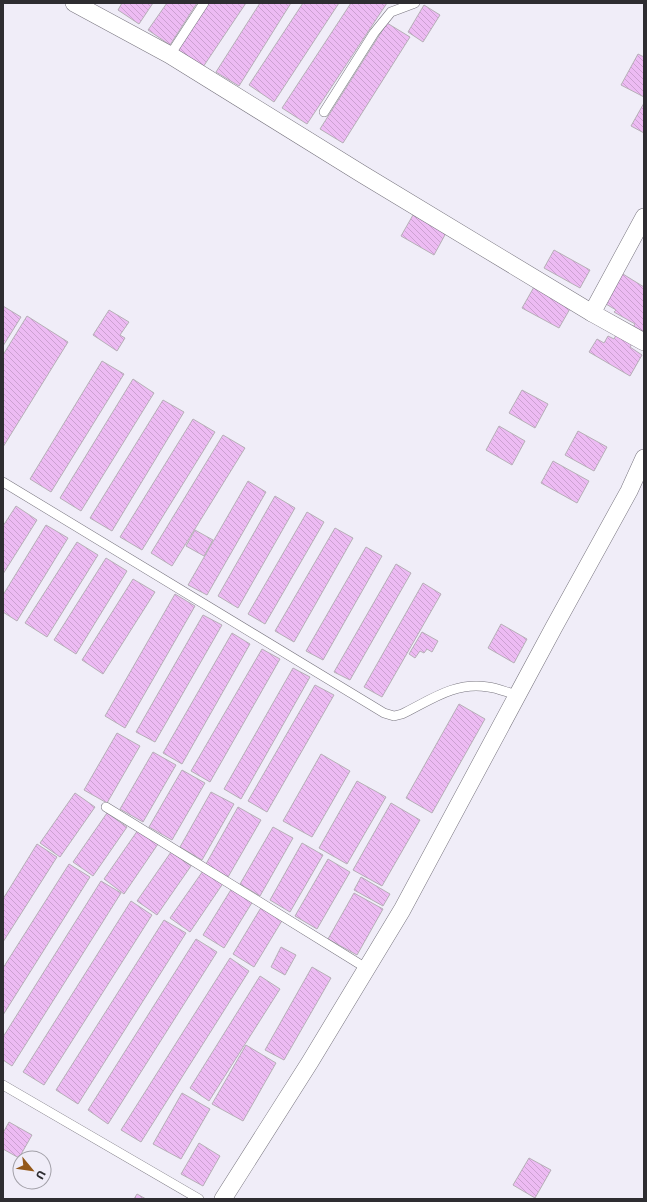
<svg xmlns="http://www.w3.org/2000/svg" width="647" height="1202" font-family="Commissioner,sans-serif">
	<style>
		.building { fill: url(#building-back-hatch); stroke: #b6afb7 }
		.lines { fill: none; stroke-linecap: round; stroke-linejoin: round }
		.service-casing { stroke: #78757f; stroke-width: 10 }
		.minor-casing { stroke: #78757f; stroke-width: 18 }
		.service { stroke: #fff; stroke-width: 9 }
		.minor { stroke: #fff; stroke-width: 17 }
	</style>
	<defs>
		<pattern id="building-back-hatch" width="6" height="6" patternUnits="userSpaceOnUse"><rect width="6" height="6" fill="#edbbf3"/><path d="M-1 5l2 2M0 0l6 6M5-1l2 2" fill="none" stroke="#cca1d1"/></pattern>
	</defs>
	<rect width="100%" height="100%" fill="#f0edf8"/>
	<!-- building -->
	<g class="building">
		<polygon points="122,3 153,3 139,24 118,10"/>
		<polygon points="167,3 197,3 170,45 148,30"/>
		<polygon points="208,3 246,3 203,67 177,50"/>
		<polygon points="260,3 291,3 239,86 216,72"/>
		<polygon points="303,3 339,3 274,102 249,85"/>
		<polygon points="351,3 387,3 307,124 282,108"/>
		<polygon points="424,5 440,15 423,42 408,32"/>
		<polygon points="387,23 410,37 343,143 320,129"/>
		<polygon points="638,54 644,57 644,97 621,85"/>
		<polygon points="644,103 644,133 631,126"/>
		<polygon points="413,215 446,233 434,255 401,236"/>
		<polygon points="554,250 590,270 580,288 544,268"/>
		<polygon points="618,271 644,287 644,334 633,327 635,324 614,312 616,310 601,301"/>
		<polygon points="534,287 571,307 559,328 522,308"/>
		<polygon points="3,306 21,317 3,346"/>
		<polygon points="109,310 129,322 120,335 125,338 117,351 93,335"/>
		<polygon points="27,316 68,342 3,447 3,355"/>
		<polygon points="616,335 632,344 630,347 642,355 630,376 589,352 597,339 604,343 608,336 614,339"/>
		<polygon points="102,361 124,374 51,492 30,479"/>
		<polygon points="133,379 154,393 81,511 60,498"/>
		<polygon points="522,390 548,404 535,428 509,413"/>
		<polygon points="163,400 184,412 112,531 90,518"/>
		<polygon points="193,419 215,432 142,550 120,537"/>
		<polygon points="499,426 525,441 512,465 486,450"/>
		<polygon points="578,431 607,447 594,471 565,455"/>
		<polygon points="223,435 245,448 172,566 151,553"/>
		<polygon points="553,461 589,481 577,503 541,483"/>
		<polygon points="248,481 266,492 207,595 188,585"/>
		<polygon points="275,496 295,508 238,608 218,596"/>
		<polygon points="16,506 37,520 3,574 3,526"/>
		<polygon points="307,512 324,522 265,624 248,614"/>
		<polygon points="46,525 68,538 17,621 3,612 3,595"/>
		<polygon points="335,528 353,538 294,642 275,631"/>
		<polygon points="195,530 213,540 204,556 186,546"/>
		<polygon points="77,542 98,555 47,637 25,623"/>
		<polygon points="366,547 382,556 323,660 306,651"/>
		<polygon points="106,558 127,571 76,654 54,640"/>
		<polygon points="396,564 411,573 350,680 334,672"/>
		<polygon points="133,579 155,592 103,674 82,660"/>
		<polygon points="423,583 441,594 382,697 364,687"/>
		<polygon points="175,594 195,606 125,728 105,716"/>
		<polygon points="203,615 222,625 155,742 136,732"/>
		<polygon points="501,624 527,639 514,663 488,648"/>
		<polygon points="422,632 438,641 432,652 427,649 424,653 420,651 415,658 409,654"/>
		<polygon points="232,633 250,644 182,764 163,753"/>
		<polygon points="262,649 280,659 210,782 191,771"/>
		<polygon points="293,668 310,677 241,799 224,789"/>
		<polygon points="315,685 334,695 267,812 248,801"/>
		<polygon points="459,704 485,719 432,813 406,798"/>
		<polygon points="117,733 140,746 107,803 84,790"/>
		<polygon points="153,752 176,765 143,822 120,809"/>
		<polygon points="321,754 350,771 312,837 283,821"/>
		<polygon points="182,770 205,783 172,840 149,827"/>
		<polygon points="357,781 386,797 347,864 319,848"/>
		<polygon points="211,792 234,804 202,860 180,847"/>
		<polygon points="75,793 95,807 60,857 40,843"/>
		<polygon points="391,803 420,820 382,886 353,870"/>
		<polygon points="238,807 261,820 228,877 206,864"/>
		<polygon points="107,813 127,827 93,876 73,862"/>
		<polygon points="273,827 293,838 260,896 240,884"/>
		<polygon points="138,830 158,844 124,894 104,879"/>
		<polygon points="302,843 323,855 290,912 270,900"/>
		<polygon points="37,844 57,857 3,942 3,899"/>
		<polygon points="171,852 191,866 157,915 137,901"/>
		<polygon points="328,859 350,872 317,929 295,916"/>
		<polygon points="69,864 90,877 3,1015 3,968"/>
		<polygon points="205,868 224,882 190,932 170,918"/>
		<polygon points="361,877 390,894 383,906 354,890"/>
		<polygon points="101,881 121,893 12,1066 3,1060 3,1037"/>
		<polygon points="232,888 253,901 224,948 203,935"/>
		<polygon points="354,893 383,909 357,955 328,939"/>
		<polygon points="131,901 152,915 44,1085 23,1072"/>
		<polygon points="262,906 283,919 254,967 233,954"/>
		<polygon points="164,920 186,933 78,1104 56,1090"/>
		<polygon points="196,939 217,952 108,1124 88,1110"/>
		<polygon points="281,947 296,955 285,975 271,967"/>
		<polygon points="230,958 249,971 141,1142 121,1130"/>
		<polygon points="312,967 331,978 284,1060 265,1050"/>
		<polygon points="260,976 280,989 209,1101 190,1088"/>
		<polygon points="246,1045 276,1063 243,1121 212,1104"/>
		<polygon points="182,1093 210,1109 181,1159 153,1144"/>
		<polygon points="9,1122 32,1135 19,1158 3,1149 3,1133"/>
		<polygon points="199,1143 220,1156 203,1186 181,1174"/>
		<polygon points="529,1158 551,1170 535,1198 513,1185"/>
		<polygon points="137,1194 146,1199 134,1199"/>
	</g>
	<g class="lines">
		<!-- service casing -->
		<g class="service-casing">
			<g id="service">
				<polyline points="170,55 204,3"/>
				<polyline points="324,112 374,33 391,12 415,3"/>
				<path d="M3 482 384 713 394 716 402 714C429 701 455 681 488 687 498 688 508 693 517 695"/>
				<polyline points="106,807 366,968"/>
				<polyline points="3,1085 199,1199"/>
			</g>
		</g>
		<!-- minor casing -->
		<g class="minor-casing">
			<g id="minor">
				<polyline points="74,3 170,55 362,174 592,313"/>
				<polyline points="644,217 592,313 644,342"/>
				<polyline points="223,1199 310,1062 402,910 554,627 629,491 644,458"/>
			</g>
		</g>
		<!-- service -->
		<use href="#service" class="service"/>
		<!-- minor -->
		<use href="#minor" class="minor"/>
	</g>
	<!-- border -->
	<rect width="647" height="1202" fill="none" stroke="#2e2d31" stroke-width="8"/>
	<!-- north arrow -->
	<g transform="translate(32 1170) rotate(119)"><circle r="19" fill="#f0edf8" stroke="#a2a0a8"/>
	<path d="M0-3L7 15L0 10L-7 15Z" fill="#945819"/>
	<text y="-6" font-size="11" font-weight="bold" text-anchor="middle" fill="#2e2d31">U</text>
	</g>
</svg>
